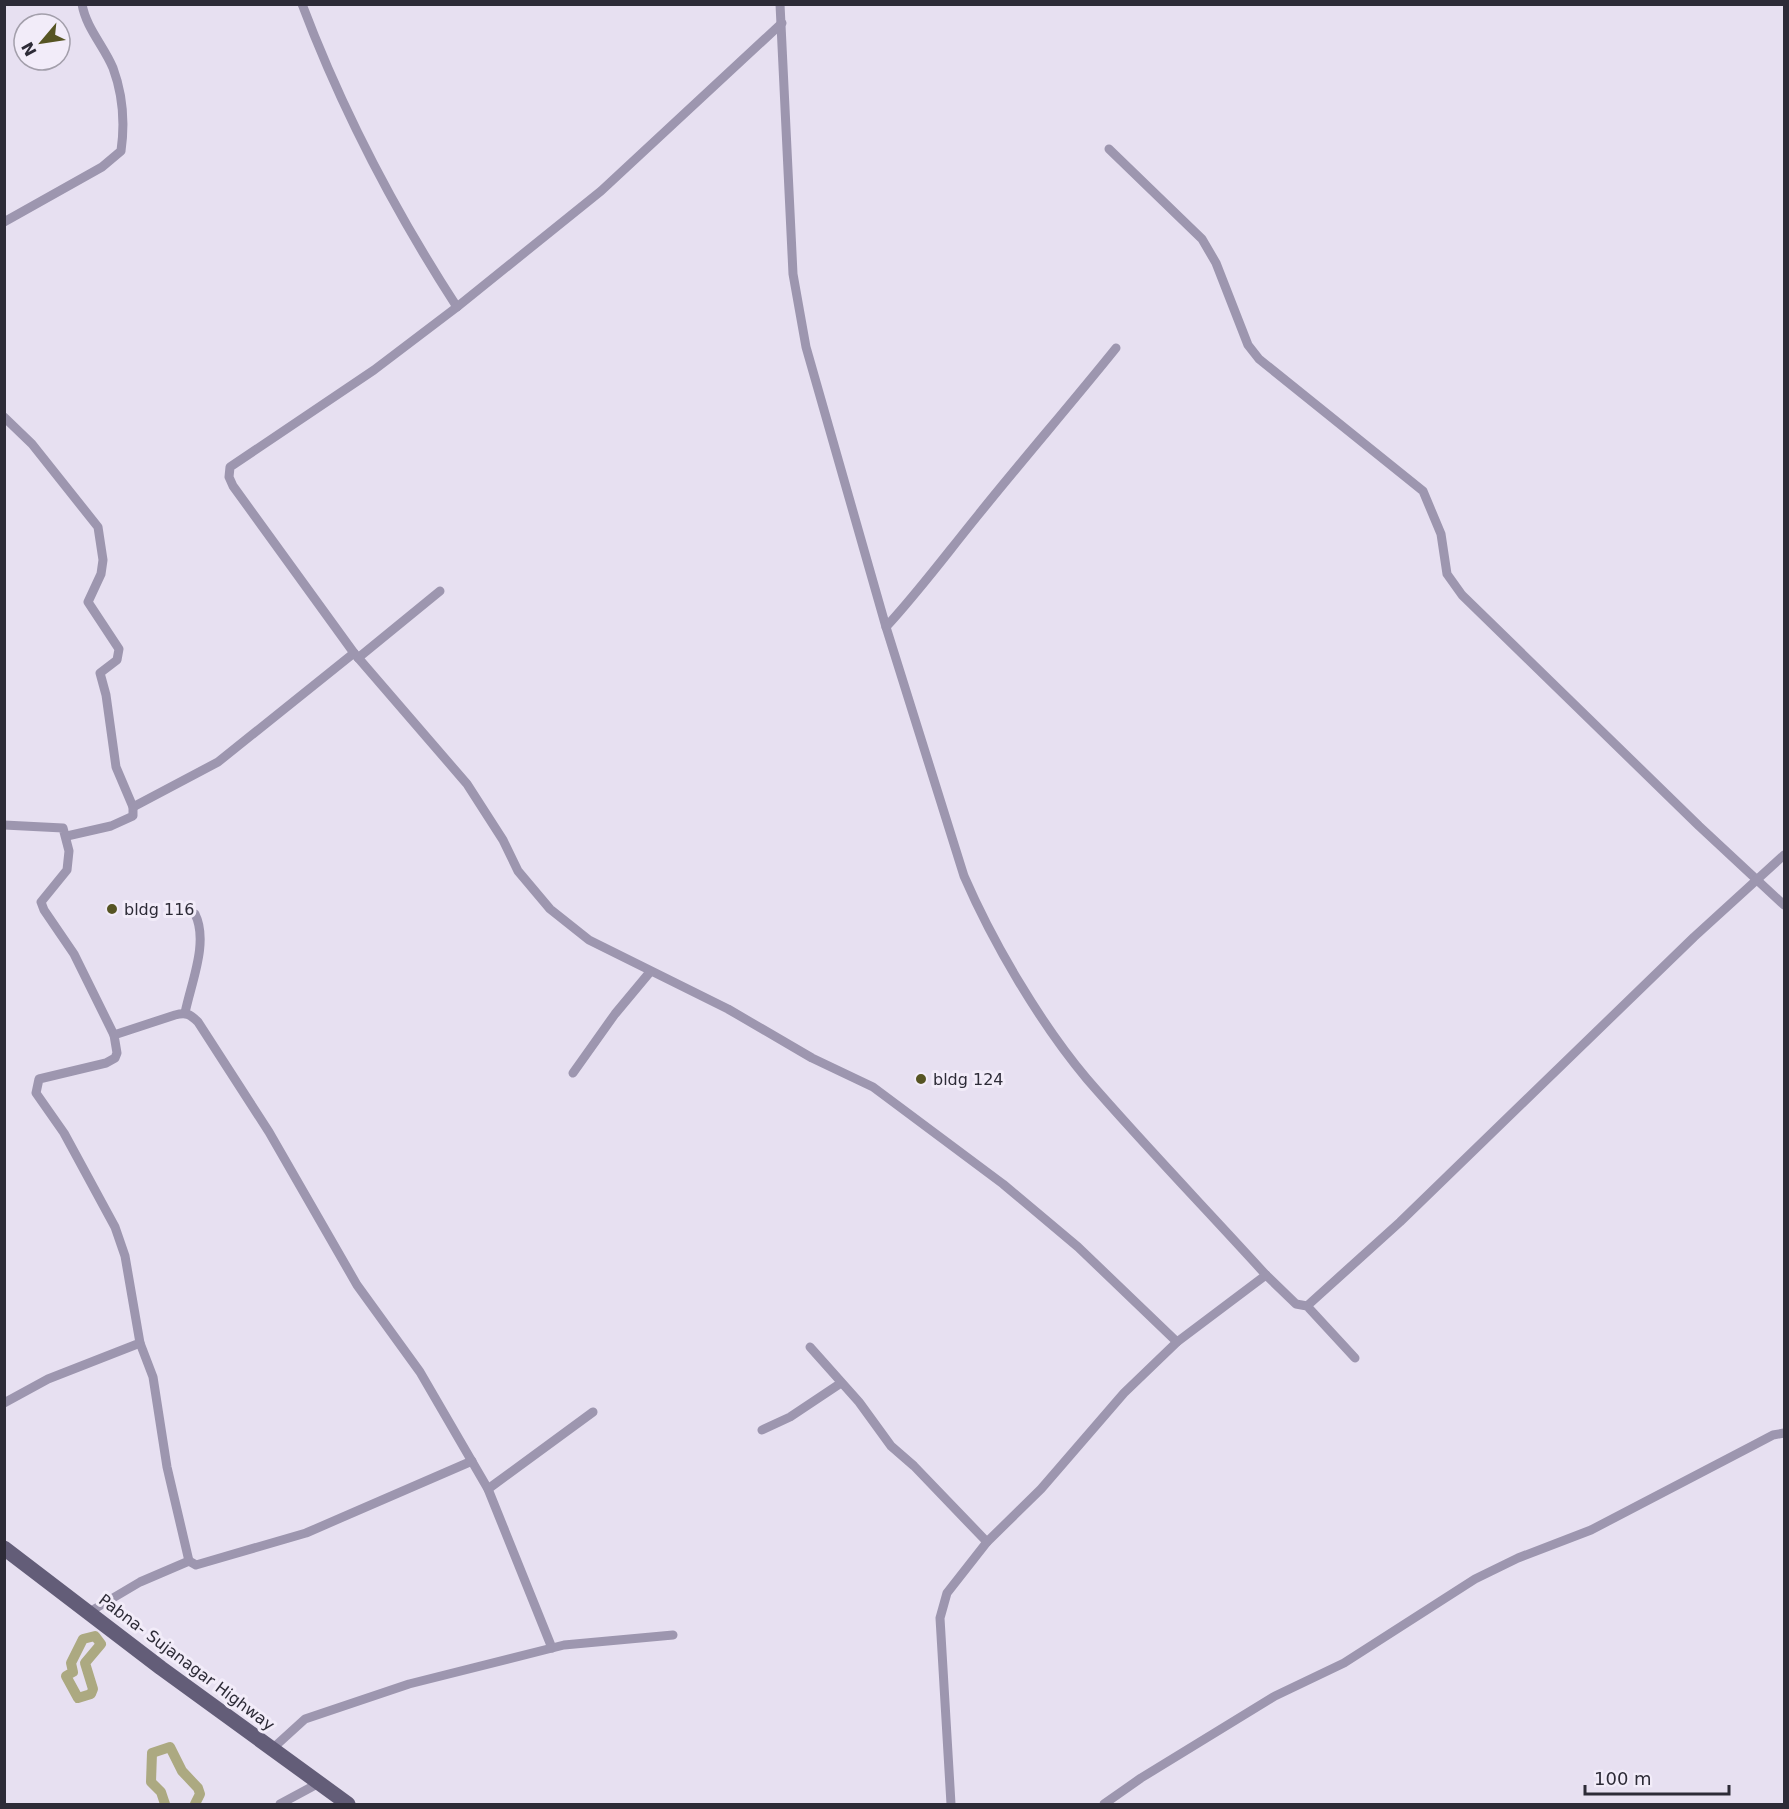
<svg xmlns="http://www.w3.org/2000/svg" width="1789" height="1809" font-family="'DejaVu Sans',sans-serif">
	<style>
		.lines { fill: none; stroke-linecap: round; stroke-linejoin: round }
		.canal { stroke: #aca981; stroke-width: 10 }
		.minor { stroke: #9d96af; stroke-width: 9 }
		.primary { stroke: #635d78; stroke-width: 15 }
		.poi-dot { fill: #565423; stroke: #f2ecf9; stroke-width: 2 }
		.labels { text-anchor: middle; stroke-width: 6; stroke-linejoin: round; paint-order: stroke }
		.poi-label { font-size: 16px; fill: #2d2b37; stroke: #f2ecf9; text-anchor: start }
		.street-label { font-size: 16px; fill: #2d2b37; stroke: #f2ecf9 }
	</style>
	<rect width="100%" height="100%" fill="#e7e0f1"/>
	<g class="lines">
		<!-- canal -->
		<g class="canal">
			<polygon points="95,1636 101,1644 85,1663 93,1689 91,1694 78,1698 66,1676 73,1672 71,1663 83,1639"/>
			<polyline points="165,1804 161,1792 151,1782 152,1753 170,1747 182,1771 198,1788 200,1794 195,1804"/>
		</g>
		<!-- minor -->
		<g class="minor">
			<path d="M302 4C342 110 396 213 457 307"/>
			<path d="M780 4 793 274 806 347 886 627 964 876C993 943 1040 1023 1087 1079 1145 1146 1207 1210 1266 1275L1296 1304 1307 1306 1355 1358"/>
			<polyline points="1109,149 1202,239 1216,263 1248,345 1259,359 1423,491 1441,534 1447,574 1462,595 1699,826 1784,905"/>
			<path d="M4 222 102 167 121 151C125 123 123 95 113 68 104 46 86 28 82 4"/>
			<polyline points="4,417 32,444 98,527 103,560 101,574 88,602 119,649 117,660 100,673 106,695 116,767 133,807 133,816 111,826 67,836"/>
			<path d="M886 627C920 590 948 552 979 514 1024 458 1071 404 1116 348"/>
			<polyline points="354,653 467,784 503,840 518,871 550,909 589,940 728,1009 812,1058 873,1087 1003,1184 1078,1247 1177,1342"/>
			<polyline points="358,658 440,591"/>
			<polyline points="133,807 218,762 354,653 233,486 229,477 230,467 374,370 457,307 601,191 782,23"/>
			<polyline points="4,825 63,828 69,851 67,870 41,902 44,910 74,954 114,1035"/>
			<path d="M185 1013C191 983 209 942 195 914"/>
			<polyline points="573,1073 615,1014 650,972"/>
			<polyline points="1307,1306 1400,1222 1694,937 1784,855"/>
			<polyline points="140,1343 153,1377 167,1467 189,1561"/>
			<polyline points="810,1347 859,1402 891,1446 914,1466 987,1542"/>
			<path d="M4 1403 48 1379 140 1343 125 1256 115 1227 64 1133 36 1093 39 1079 106 1063 115 1058 117 1053 114 1035 175 1015C186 1012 190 1014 198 1022L269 1132 357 1285 420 1372 488 1489 552 1648"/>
			<polyline points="762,1430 790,1417 841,1383"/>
			<polyline points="488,1489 593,1412"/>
			<polyline points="91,1611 140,1582 189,1561 196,1565 306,1533 472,1461"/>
			<polyline points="272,1749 305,1719 409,1684 564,1645 673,1635"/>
			<polyline points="280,1804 319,1783"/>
			<polyline points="951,1804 940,1618 947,1593 987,1542 1041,1489 1124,1393 1177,1342 1266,1275"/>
			<polyline points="1104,1804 1141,1778 1275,1696 1344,1663 1475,1579 1518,1558 1591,1530 1754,1445 1773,1435 1784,1433"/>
		</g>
		<!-- primary -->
		<polyline class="primary" points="4,1548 161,1668 348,1804"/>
	</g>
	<!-- markers -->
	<g class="poi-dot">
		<circle cx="112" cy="909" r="6"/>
		<circle cx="921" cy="1079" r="6"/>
	</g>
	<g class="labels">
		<!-- poi labels -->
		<g class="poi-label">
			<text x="124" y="915">bldg 116</text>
			<text x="933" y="1085">bldg 124</text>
		</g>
		<!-- street labels -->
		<g class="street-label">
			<text transform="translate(187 1662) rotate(37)" y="6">Pabna- Sujanagar Highway</text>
		</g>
	</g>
	<!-- border -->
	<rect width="1789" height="1809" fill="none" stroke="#2d2b37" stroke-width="12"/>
	<!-- north arrow -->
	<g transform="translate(42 42) rotate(241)"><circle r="28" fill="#f2ecf9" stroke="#a39fab" stroke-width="1.5"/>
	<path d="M0-4.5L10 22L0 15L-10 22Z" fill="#565423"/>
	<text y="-9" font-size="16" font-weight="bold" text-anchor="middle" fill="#2d2b37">N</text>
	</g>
	<!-- scale -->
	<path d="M1585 1785v9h144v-9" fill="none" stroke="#2d2b37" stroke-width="3"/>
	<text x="1594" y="1785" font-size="18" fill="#2d2b37" stroke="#f2ecf9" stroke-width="4.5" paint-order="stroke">100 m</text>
</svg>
